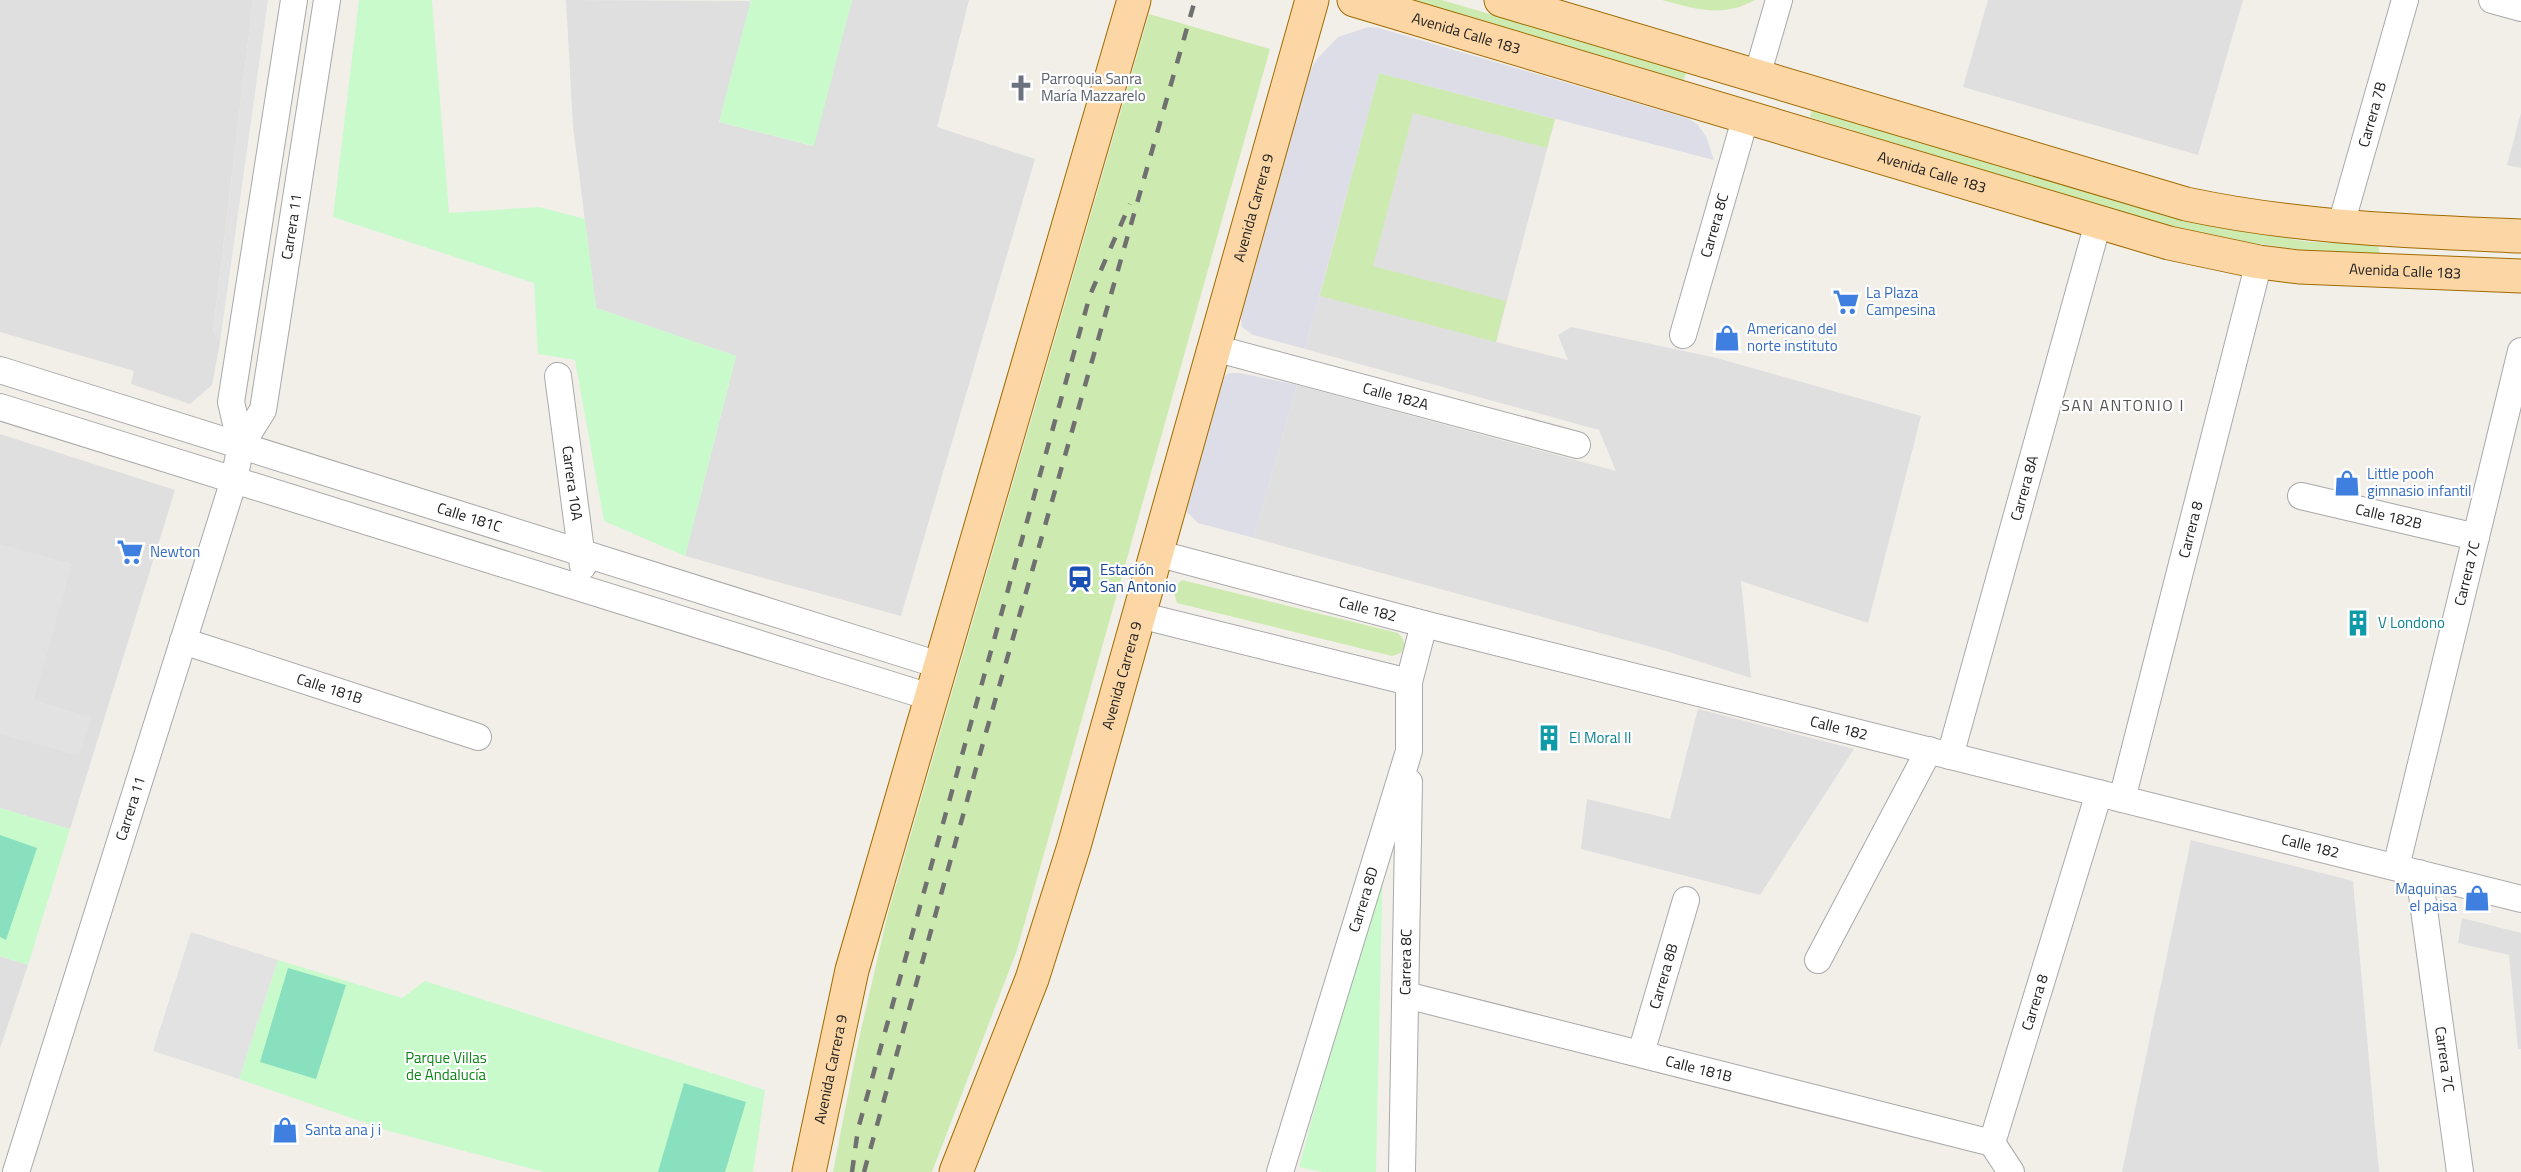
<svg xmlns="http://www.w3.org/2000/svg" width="2521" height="1172" font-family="'Titillium Web',sans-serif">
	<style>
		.residential { fill: #e0dfdf }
		.grass { fill: #cdebb0 }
		.park { fill: #c8facc }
		.pitch { fill: #88e0be }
		.parking { fill: #e2e2e2 }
		.plaza { fill: #dddde8 }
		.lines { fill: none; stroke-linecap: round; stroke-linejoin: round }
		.street-casing { stroke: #a9a9a9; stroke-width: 28 }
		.primary-casing { stroke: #a06b00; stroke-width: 35 }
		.street { stroke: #fff; stroke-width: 26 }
		.primary { stroke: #fcd6a4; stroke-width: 33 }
		.rail { stroke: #707070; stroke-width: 4.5; stroke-dasharray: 12 12; stroke-linecap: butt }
		.labels { text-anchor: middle; stroke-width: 4.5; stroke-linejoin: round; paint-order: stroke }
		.street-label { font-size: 15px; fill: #222; stroke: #fff }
		.worship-label { font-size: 15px; fill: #5b616d; stroke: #fff; text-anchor: start }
		.shop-label { font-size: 15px; fill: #366cbe; stroke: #fff; text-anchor: start }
		.transit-label { font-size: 15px; fill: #164399; stroke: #fff; text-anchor: start }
		.culture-label { font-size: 15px; fill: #0d838f; stroke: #fff; text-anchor: start }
		.park-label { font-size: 15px; fill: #0c8416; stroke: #fff }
		.neighbourhood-label { font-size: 16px; letter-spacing: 1.5px; fill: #555; stroke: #fff }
	</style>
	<rect width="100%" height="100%" fill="#f2efe9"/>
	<!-- residential -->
	<g class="residential">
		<polygon points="0,0 253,0 213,332 220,342 212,385 190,404 131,384 134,371 0,332"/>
		<polygon points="566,0 751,1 719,122 813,146 852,0 969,0 937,127 1035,159 901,616 685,556 736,356 596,308 573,126"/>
		<polygon points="1988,0 2243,0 2198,155 1963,87"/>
		<polygon points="1379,73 1555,119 1496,342 1568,360 1558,335 1571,327 1717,358 1921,416 1868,623 1741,581 1751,678 1666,651 1254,538 1297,385 1616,471 1599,430 1305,349"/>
		<polygon points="2521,113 2521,168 2507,165"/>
		<polygon points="0,434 175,490 70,829 0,808"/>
		<polygon points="1698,709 1854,749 1760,895 1581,849 1587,799 1670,819"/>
		<polygon points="2191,840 2353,881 2379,1172 2122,1172"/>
		<polygon points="2462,918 2521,933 2521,1049 2518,1049 2509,955 2458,943"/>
		<polygon points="0,956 28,965 0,1048"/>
	</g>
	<!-- grass -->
	<g class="grass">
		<polygon points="1413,0 1442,0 1686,72 1684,80"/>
		<path d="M1662 0H1755C1723 18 1695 9 1662 0Z"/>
		<polygon points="1149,14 1270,49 1017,950 932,1172 833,1172 858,1043 888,913"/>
		<polygon points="1379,73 1555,119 1547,148 1413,113 1373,266 1506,301 1496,342 1320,296"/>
		<polygon points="1812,108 2122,203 2209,226 2310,242 2378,244 2380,255 2311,251 2208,237 2121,213 1810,117"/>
		<path d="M1182 580 1398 633C1405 640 1406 644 1401 653L1392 656 1177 603 1173 589Z"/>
	</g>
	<!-- park -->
	<g class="park">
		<polygon points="359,0 432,0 449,213 539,207 585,219 596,308 736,356 685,556 604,521 575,360 538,354 534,283 333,217"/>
		<polygon points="751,0 852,0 814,146 719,122"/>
		<polygon points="0,808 70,829 28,965 0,956"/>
		<polygon points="1383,857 1376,1172 1323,1172 1299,1167"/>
		<polygon points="278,960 402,998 425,981 765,1090 753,1172 544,1172 389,1131 239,1079"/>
	</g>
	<!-- pitch -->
	<g class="pitch">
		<polygon points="0,835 37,848 6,940 0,937"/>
		<polygon points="288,968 346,985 316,1079 260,1062"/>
		<polygon points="684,1083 746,1102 725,1172 658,1172"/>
	</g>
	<!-- parking -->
	<g class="parking">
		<polygon points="253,0 268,0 220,342 213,333"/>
		<polygon points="0,544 72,564 34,700 91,717 79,756 0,734"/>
		<polygon points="191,932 278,960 239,1079 153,1051"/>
	</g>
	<!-- plaza -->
	<g class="plaza">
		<polygon points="1368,27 1379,28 1687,118 1697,124 1706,136 1714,160 1379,73 1305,349 1253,335 1242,327 1240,310 1306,78 1317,59 1338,37"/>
		<polygon points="1228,373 1240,373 1297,385 1254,538 1198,523 1186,511 1220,382"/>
	</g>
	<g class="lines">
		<!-- street casing -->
		<g class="street-casing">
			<g id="street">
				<polyline points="2492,0 2521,8"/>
				<polyline points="1757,76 1779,0"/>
				<path id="s1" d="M2340 228 2405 0"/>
				<path id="s2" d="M1683 335 1746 116"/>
				<path id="s3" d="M1214 348 1577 445"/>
				<path id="s4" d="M0 370 939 665"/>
				<path id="s5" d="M558 376 583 566"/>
				<polyline points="0,407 930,697"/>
				<polyline points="241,445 231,402 294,0"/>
				<path id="s6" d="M2301 496 2476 537"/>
				<path id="s7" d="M1156 553 1424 624 2521 899"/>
				<polyline points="1139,615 1409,682"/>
				<path id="s8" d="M183 641 478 737"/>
				<path id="s9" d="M1950 756 2098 223"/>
				<path id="s10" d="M2122 799 2259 262"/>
				<path id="s11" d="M2396 867 2521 351"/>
				<path id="s12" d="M2419 873 2460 1172"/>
				<polyline points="1818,960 1929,750"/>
				<path id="s13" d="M1406 995 1992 1143"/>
				<path id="s14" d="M1641 1053 1686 900"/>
				<path id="s15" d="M1992 1143 2099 793"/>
				<polyline points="1992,1143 2011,1172"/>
				<path id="s16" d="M16 1172 234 480 241 445 263 410 327 0"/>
				<path id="s17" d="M1280 1172 1409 751V682L1424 624"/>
				<path id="s18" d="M1402 1172 1409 782"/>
			</g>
		</g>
		<!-- primary casing -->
		<g class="primary-casing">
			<g id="primary">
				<path id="s19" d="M1354 0 2169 243 2259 262 2299 267 2521 276"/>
				<path d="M1501 0 2186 204C2299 228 2406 231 2521 236"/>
				<path id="s20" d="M809 1172 852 970 1134 0"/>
				<path id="s21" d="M956 1172 1032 979 1074 846 1312 0"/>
			</g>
		</g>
		<!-- street -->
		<use href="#street" class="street"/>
		<!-- primary -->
		<use href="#primary" class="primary"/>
		<!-- rail -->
		<g class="rail">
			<polyline points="852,1172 858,1129 1090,295 1130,204"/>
			<polyline points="864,1172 985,736 1195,0"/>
		</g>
	</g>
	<!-- icons -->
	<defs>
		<g id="church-bare" transform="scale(2.07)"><path d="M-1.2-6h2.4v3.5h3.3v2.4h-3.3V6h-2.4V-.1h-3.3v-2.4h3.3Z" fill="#6b7280" stroke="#fff" stroke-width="2.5" paint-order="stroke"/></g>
		<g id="supermarket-bare" transform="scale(2.07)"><path d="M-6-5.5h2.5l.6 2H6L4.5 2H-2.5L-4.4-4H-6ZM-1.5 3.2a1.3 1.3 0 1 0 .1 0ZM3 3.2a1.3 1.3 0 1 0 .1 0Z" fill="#3f7fe0" stroke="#fff" stroke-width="2.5" paint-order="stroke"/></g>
		<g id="shop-bare" transform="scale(2.07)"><path d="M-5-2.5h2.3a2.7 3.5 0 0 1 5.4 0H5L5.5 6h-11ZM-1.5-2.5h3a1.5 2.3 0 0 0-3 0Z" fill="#3f7fe0" stroke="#fff" stroke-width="2.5" paint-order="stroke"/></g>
		<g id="station-bare" transform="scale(2.07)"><path d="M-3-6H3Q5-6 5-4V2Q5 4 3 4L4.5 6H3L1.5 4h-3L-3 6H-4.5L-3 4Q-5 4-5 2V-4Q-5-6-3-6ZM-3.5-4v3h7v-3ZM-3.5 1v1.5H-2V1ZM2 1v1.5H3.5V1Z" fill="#1a4fb4" stroke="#fff" stroke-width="2.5" paint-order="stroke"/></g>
		<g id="building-bare" transform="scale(2.07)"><path d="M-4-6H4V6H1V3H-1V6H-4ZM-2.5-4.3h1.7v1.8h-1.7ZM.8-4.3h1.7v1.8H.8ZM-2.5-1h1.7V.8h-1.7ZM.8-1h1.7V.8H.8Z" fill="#0f9aa8" stroke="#fff" stroke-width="2.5" paint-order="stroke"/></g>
	</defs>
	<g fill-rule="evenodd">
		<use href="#church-bare" x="1021" y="88"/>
		<use href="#supermarket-bare" x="1846" y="302"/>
		<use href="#shop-bare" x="1727" y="338"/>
		<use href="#shop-bare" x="2347" y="483"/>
		<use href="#supermarket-bare" x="130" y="552"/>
		<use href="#station-bare" x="1080" y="579"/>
		<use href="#building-bare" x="2358" y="623"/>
		<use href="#building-bare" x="1549" y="738"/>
		<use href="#shop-bare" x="2477" y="898"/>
		<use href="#shop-bare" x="285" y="1130"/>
	</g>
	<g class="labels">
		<!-- street labels -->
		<g class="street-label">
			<text dy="5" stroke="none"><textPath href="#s19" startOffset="117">Avenida Calle 183</textPath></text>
			<text dy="5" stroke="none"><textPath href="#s1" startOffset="118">Carrera 7B</textPath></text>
			<text dy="5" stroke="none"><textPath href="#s19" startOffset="603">Avenida Calle 183</textPath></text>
			<text dy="5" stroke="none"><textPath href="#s21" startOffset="1010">Avenida Carrera 9</textPath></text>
			<text dy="5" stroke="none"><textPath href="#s2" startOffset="114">Carrera 8C</textPath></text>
			<text dy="5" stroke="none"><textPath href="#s16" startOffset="988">Carrera 11</textPath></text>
			<text dy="5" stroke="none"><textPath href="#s19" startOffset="1089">Avenida Calle 183</textPath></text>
			<text dy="5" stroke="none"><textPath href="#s3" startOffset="188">Calle 182A</textPath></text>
			<text dy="5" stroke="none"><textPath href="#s5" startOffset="108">Carrera 10A</textPath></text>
			<text dy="5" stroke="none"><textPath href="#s9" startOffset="278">Carrera 8A</textPath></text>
			<text dy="5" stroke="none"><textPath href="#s6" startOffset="90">Calle 182B</textPath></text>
			<text dy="5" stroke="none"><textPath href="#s4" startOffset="492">Calle 181C</textPath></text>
			<text dy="5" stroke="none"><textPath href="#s10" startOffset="278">Carrera 8</textPath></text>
			<text dy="5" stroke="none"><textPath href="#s11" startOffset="302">Carrera 7C</textPath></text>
			<text dy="5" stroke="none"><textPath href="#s7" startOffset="219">Calle 182</textPath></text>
			<text dy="5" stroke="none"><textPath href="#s21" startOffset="524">Avenida Carrera 9</textPath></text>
			<text dy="5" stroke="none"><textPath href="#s8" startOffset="154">Calle 181B</textPath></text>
			<text dy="5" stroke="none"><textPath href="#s7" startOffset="705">Calle 182</textPath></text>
			<text dy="5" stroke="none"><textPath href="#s16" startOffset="381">Carrera 11</textPath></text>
			<text dy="5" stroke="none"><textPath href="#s7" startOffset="1191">Calle 182</textPath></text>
			<text dy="5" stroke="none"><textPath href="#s17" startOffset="285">Carrera 8D</textPath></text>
			<text dy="5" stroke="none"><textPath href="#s18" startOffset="210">Carrera 8C</textPath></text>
			<text dy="5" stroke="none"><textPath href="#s14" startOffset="80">Carrera 8B</textPath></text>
			<text dy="5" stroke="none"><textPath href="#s15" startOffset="147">Carrera 8</textPath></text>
			<text dy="5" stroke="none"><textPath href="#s12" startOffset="188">Carrera 7C</textPath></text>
			<text dy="5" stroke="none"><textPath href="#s13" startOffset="302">Calle 181B</textPath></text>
			<text dy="5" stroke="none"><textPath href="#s20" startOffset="105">Avenida Carrera 9</textPath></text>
		</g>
		<!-- worship labels -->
		<g class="worship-label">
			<text x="1041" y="84">Parroquia Sanra<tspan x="1041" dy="17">María Mazzarelo</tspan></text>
		</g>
		<!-- shop labels -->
		<g class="shop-label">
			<text x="1866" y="298">La Plaza<tspan x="1866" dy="17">Campesina</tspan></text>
			<text x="1747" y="334">Americano del<tspan x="1747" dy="17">norte instituto</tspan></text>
			<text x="2367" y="479">Little pooh<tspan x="2367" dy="17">gimnasio infantil</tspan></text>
			<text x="150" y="557">Newton</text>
			<text x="2457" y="894" text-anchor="end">Maquinas<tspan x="2457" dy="17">el paisa</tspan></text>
			<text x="305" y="1135">Santa ana j i</text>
		</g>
		<!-- transit labels -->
		<g class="transit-label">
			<text x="1100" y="575">Estación<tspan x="1100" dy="17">San Antonio</tspan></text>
		</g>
		<!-- culture labels -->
		<g class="culture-label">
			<text x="2378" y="628">V Londono</text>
			<text x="1569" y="743">El Moral II</text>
		</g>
		<!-- park labels -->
		<g class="park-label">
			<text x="446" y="1063">Parque Villas<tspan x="446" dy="17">de Andalucía</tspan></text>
		</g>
		<!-- neighbourhood labels -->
		<g class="neighbourhood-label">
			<text x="2123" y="411">SAN ANTONIO I</text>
		</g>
	</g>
</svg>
